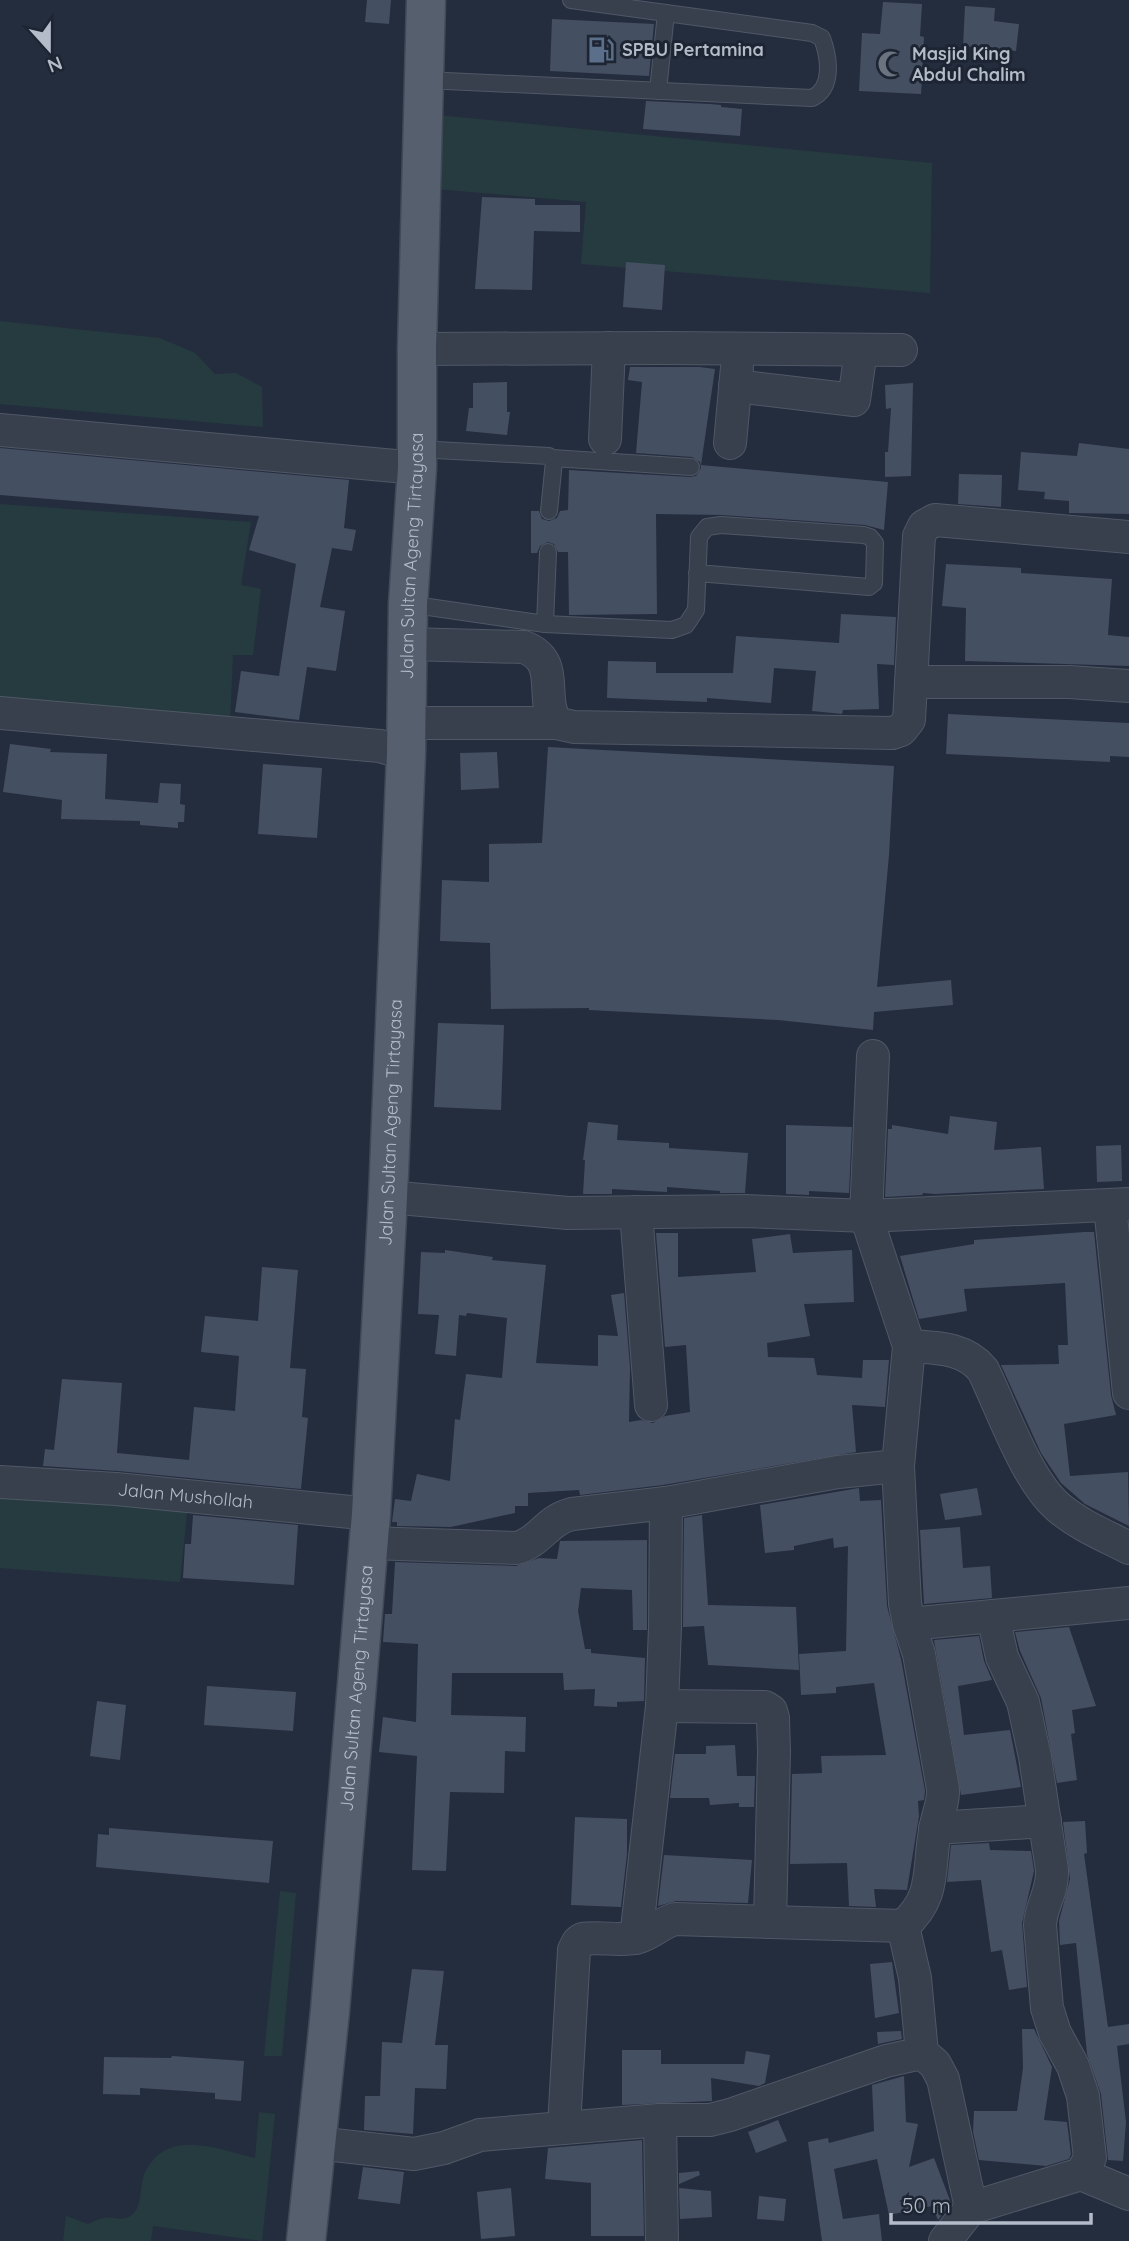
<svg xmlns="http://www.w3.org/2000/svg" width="1129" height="2241" font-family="Quicksand,sans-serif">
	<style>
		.green { fill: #263b3f }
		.building { fill: #454f62 }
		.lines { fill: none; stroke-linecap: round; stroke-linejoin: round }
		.lane-casing { stroke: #505866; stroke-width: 18 }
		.street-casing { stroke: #505866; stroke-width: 34 }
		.primary-casing { stroke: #414957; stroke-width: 41 }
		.lane { stroke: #38404e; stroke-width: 16 }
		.street { stroke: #38404e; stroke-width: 32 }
		.primary { stroke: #565f6e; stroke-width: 38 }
		.labels { text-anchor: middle; stroke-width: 6; stroke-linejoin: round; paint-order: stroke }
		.poi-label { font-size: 18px; font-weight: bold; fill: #b4bbc9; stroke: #1d2533; text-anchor: start }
		.street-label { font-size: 18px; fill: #b4bbc9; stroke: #1d2533 }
	</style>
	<rect width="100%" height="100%" fill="#242d3e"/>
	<!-- green -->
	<g class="green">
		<polygon points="438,115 932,163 930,293 581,264 586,202 436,189"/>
		<polygon points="0,321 160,338 195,353 215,374 236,373 262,387 263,427 0,404"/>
		<polygon points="0,504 251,522 241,585 261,589 253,655 233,655 230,724 0,699"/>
		<polygon points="0,1488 188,1503 180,1582 0,1568"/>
		<polygon points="280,1891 296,1893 282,2056 264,2056"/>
		<path d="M259 2112 275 2114 262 2241 153 2226 151 2241H63L66 2216 88 2224C93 2222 98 2219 103 2218 114 2216 123 2223 133 2214 142 2205 140 2189 143 2178 144 2173 147 2169 150 2164 174 2129 222 2151 255 2158Z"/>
	</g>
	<!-- building -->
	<g class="building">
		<polygon points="367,0 391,0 389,24 365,22"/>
		<polygon points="883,2 922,4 920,36 924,37 921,94 859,91 862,33 880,34"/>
		<polygon points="965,6 995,8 994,21 1019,24 1016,51 963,46"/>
		<polygon points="552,19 654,24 649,76 550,71"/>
		<polygon points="646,101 710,104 721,105 721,107 742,109 740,136 643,129"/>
		<polygon points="482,197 535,199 535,205 580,205 580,232 534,231 532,290 475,289"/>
		<polygon points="626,262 665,265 662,310 623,307"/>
		<polygon points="630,367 699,367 715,369 701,465 888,482 884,530 865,525 722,515 656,514 657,614 569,615 568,552 558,552 554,544 548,542 540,546 537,553 531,553 531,511 539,511 542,519 549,521 557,518 560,511 568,510 569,470 690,477 696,476 701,468 700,462 692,457 636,453 642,382 628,380"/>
		<polygon points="507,382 507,412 510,412 507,435 466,431 469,408 473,408 473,383"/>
		<polygon points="913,383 911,476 885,477 885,452 888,452 891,408 886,409 885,385"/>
		<polygon points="1079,443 1129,449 1129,514 1069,513 1069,501 1044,499 1045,492 1018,490 1021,452 1077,456"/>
		<polygon points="0,448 349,480 344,528 356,530 352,551 332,548 320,607 345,611 336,671 307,667 299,720 235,712 241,671 279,676 296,564 249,550 259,516 0,495"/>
		<polygon points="959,474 1002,475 1001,507 958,504"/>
		<polygon points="946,564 1021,568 1021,573 1112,579 1108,635 1129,637 1129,666 965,661 966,608 942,606"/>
		<polygon points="841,614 896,617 894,665 877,664 879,709 843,710 842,714 812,711 816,671 774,668 771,703 707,698 707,702 607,698 608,661 656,662 656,673 733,673 736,636 839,643"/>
		<polygon points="948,714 1129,723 1129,757 1110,756 1110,762 946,754"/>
		<polygon points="10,744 51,749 50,752 107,754 105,799 158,803 160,783 181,784 180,804 185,805 184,822 178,822 178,828 140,825 140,821 61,819 62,800 3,792"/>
		<polygon points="548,747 894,766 889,855 877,987 951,980 953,1005 874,1012 873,1030 778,1020 589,1010 589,1008 491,1009 490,943 440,941 442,880 489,882 489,844 542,843"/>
		<polygon points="497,752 499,788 461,790 460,753"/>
		<polygon points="263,764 322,768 317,838 258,834"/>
		<polygon points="438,1023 504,1025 501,1110 434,1107"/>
		<polygon points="950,1116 997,1122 994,1150 1041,1147 1044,1189 935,1194 923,1193 922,1195 885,1197 888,1129 892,1129 892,1125 948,1134"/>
		<polygon points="588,1122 618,1125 617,1140 669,1143 669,1148 748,1153 745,1193 720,1193 720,1191 667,1187 667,1192 612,1189 612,1194 583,1194 585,1160 583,1160"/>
		<polygon points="786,1125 852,1127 849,1193 809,1191 809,1195 786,1194"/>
		<polygon points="1121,1145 1122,1181 1097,1182 1096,1146"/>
		<polygon points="1084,1232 1094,1232 1111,1395 1116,1415 1064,1424 1070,1476 1128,1472 1129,1526 1085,1504 1061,1483 1041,1453 1001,1365 1059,1364 1058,1345 1068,1345 1065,1283 964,1289 967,1311 919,1319 900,1256 974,1244 974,1240"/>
		<polygon points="656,1233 678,1233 678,1277 756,1272 752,1239 790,1234 793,1253 852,1250 854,1302 804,1304 810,1336 767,1343 768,1357 814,1358 817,1375 862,1378 863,1360 889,1360 885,1407 852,1405 856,1452 663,1485 580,1495 579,1490 528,1493 528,1506 515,1506 515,1513 451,1527 397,1526 397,1522 392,1522 395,1499 411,1501 417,1474 450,1481 455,1419 460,1420 466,1374 502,1378 507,1318 467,1313 466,1316 459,1315 456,1356 435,1354 439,1315 418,1314 421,1252 445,1253 445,1250 493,1257 492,1260 546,1265 536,1363 598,1366 598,1335 618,1336 611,1295 624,1293 630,1367 629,1422 641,1420 653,1423 665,1416 690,1412 686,1345 665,1347"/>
		<polygon points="262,1267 298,1270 290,1368 306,1369 302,1417 308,1418 301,1489 118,1471 43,1466 45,1449 54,1450 62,1379 122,1383 117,1453 189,1460 194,1407 235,1411 239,1356 201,1352 205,1316 258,1321"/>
		<polygon points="859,1488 860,1501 881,1500 887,1606 901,1659 925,1791 924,1800 918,1801 919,1816 907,1890 874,1889 876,1907 849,1906 847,1863 790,1864 792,1774 822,1773 821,1756 886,1755 874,1683 836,1687 836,1693 801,1695 799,1654 846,1651 848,1546 834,1548 833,1538 794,1546 794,1550 765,1553 760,1505"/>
		<polygon points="977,1488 982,1515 945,1520 940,1494"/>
		<polygon points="193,1515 298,1525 294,1585 183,1578 185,1544 191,1544"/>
		<polygon points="702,1515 708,1605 796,1607 799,1670 708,1665 704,1626 683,1627 684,1518"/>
		<polygon points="960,1527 963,1568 990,1566 992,1598 924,1604 920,1530"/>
		<polygon points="647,1540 647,1630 633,1630 632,1590 581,1588 578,1611 585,1649 591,1649 591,1653 645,1658 644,1701 617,1702 617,1707 594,1706 595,1689 564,1690 563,1673 452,1673 451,1715 526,1717 525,1752 505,1751 504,1793 450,1792 446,1871 412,1870 417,1756 379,1752 383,1717 416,1722 418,1644 383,1642 385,1614 392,1614 395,1562 516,1566 539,1558 557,1559 560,1541"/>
		<polygon points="1069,1627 1096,1706 1072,1710 1075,1733 1071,1734 1077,1780 1057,1783 1041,1698 1020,1651 1015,1632"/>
		<polygon points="979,1636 984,1661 992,1680 958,1686 964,1735 1010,1730 1021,1787 961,1795 934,1640"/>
		<polygon points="207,1686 296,1692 293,1731 204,1725"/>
		<polygon points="97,1701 126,1705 120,1760 90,1756"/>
		<polygon points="735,1745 737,1776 755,1776 754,1807 739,1807 739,1803 710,1805 709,1798 670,1798 675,1754 706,1754 706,1746"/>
		<polygon points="575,1817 627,1819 627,1854 621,1907 571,1905"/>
		<polygon points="1085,1821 1087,1853 1084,1854 1108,2027 1129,2024 1129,2044 1117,2046 1126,2122 1123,2161 1108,2160 1101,2094 1087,2054 1076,1943 1060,1945 1059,1921 1070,1879 1063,1822"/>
		<polygon points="109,1828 273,1841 269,1883 96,1867 98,1834 109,1835"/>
		<polygon points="989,1843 990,1850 1031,1851 1034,1871 1022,1923 1027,1987 1009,1990 1002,1950 991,1952 981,1880 947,1882 951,1845"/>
		<polygon points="664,1855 752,1860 748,1903 676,1901 658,1906"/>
		<polygon points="892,1962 899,2013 875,2018 870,1964"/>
		<polygon points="412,1969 444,1971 435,2045 448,2045 446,2089 415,2088 413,2134 364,2130 365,2096 380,2096 382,2042 402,2043"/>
		<polygon points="1022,2029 1034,2029 1052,2067 1044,2120 1067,2122 1071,2154 1069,2159 1046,2166 979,2160 973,2132 974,2111 1017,2111 1023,2068"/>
		<polygon points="901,2031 902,2039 878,2044 877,2032"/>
		<polygon points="622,2050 661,2050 661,2064 744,2064 746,2051 770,2055 765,2083 759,2086 711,2078 712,2101 622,2105"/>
		<polygon points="172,2056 244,2061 241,2101 215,2099 215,2093 140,2088 140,2095 103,2094 104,2057 171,2058"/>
		<polygon points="904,2076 906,2122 918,2124 909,2167 934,2158 951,2203 938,2220 932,2206 889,2215 877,2159 834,2169 843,2219 879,2214 882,2241 822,2241 808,2142 828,2138 829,2143 874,2131 872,2085"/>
		<polygon points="778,2120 787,2141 756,2153 748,2132"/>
		<polygon points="642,2140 644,2236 591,2236 591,2183 545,2179 548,2148"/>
		<polygon points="363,2167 404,2172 400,2204 358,2199"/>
		<polygon points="699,2171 700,2175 679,2184 679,2173"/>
		<polygon points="511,2188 515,2236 481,2239 477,2192"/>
		<polygon points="679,2188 711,2191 712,2217 680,2219"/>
		<polygon points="759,2196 786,2199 784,2221 757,2219"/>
	</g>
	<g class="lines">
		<!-- lane casing -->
		<g class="lane-casing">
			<g id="lane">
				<path d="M425 80 812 98C834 88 829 57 822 38L812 33 571 0"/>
				<polyline points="658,91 666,13"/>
				<polyline points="417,449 549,456 554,461 549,511"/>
				<polyline points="552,458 691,467"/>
				<polyline points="408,604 545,624 672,630 686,625 696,610 699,537 707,527 721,525 864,535 870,537 875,543 874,583 869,587 697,573"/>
				<polyline points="545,624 548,552"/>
			</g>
		</g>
		<!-- street casing -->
		<g class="street-casing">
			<g id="street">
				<polyline points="417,349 663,348 901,350"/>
				<polyline points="735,386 854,400 861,350"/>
				<polyline points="0,430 417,468"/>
				<polyline points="605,439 609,348"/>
				<polyline points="730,443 737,367"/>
				<path d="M407 644 524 647C562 662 539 695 556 723L574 727 892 733 901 730 909 720 919 536 924 526 935 520 1129 537"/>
				<polyline points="911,682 1069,682 1129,686"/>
				<polyline points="0,713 380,746 406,754"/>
				<polyline points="406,723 556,723"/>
				<polyline points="388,1197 568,1213 744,1211 866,1216 1129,1204"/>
				<polyline points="1110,1206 1129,1393"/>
				<polyline points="636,1212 651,1405"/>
				<path d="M909 1346C936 1348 964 1347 983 1370 1002 1409 1026 1479 1058 1507 1079 1525 1106 1536 1129 1548"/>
				<path id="s1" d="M0 1482 116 1489 371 1514"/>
				<path d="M369 1543 517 1548C541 1541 547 1520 572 1514L666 1503 838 1472 898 1466"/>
				<polyline points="909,1624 1129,1603"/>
				<polyline points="662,1706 765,1707 771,1711 773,1718 774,1752 770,1922"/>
				<polyline points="935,1828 1045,1821"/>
				<polyline points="636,1938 662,1706 665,1627 666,1503"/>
				<polyline points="922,2053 935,2064 943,2079 971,2208"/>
				<polyline points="660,2120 662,2241"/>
				<path d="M564 2127 574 1950 578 1942 582 1939C601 1936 622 1942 639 1937 652 1933 661 1923 675 1919L903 1926C938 1896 927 1866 936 1826 938 1813 944 1802 943 1789L919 1654 909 1624 905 1603 898 1466 909 1346 866 1216 873 1056"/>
				<polyline points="316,2143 414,2154 444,2148 480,2135 660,2120 710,2120 730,2115 886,2061 922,2053 915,1978 903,1926"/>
				<polyline points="1081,2174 1129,2194"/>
				<path d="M945 2241 971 2208 1081 2174 1090 2158 1083 2096 1073 2066 1055 2033 1047 2008 1040 1925C1041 1904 1053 1893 1052 1870L1035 1757 1023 1702 1002 1657 993 1616"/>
			</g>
		</g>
		<!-- primary casing -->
		<g class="primary-casing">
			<g id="primary">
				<path id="s2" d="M306 2241 330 2011 371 1514 388 1197 406 754 408 604 417 468V349L426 0"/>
			</g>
		</g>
		<!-- lane -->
		<use href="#lane" class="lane"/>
		<!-- street -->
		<use href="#street" class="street"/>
		<!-- primary -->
		<use href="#primary" class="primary"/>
	</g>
	<!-- icons -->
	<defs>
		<g id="fuel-bare" transform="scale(2.1)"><path d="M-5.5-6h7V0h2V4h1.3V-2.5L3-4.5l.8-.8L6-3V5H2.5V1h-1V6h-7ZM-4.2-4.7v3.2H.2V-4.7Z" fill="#5c6f8a" stroke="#1d2533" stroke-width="2.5" paint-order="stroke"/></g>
		<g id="mosque-bare" transform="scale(2.1)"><path d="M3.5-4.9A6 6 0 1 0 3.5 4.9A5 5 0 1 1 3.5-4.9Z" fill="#6b7280" stroke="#1d2533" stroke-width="2.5" paint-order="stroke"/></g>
	</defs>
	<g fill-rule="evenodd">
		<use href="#fuel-bare" x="601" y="50"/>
		<use href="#mosque-bare" x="891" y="64"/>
	</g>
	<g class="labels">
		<!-- poi labels -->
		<g class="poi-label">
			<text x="622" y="56">SPBU Pertamina</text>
			<text x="912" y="60">Masjid King<tspan x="912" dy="21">Abdul Chalim</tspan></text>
		</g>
		<!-- street labels -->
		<g class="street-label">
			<text dy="6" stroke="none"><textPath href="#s2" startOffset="1689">Jalan Sultan Ageng Tirtayasa</textPath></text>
			<text dy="6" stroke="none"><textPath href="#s2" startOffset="1122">Jalan Sultan Ageng Tirtayasa</textPath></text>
			<text dy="6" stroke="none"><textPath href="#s1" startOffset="186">Jalan Mushollah</textPath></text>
			<text dy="6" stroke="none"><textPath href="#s2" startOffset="555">Jalan Sultan Ageng Tirtayasa</textPath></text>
		</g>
	</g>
	<!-- north arrow -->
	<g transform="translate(49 49) rotate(159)" stroke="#1d2533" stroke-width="5" paint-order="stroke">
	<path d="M0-5L12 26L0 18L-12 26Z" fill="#b4bbc9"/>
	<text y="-10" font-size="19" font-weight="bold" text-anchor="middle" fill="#b4bbc9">N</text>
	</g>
	<!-- scale -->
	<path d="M891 2213v10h200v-10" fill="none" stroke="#b4bbc9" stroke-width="3.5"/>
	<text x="902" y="2213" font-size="21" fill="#b4bbc9" stroke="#1d2533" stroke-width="5" paint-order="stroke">50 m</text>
</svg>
